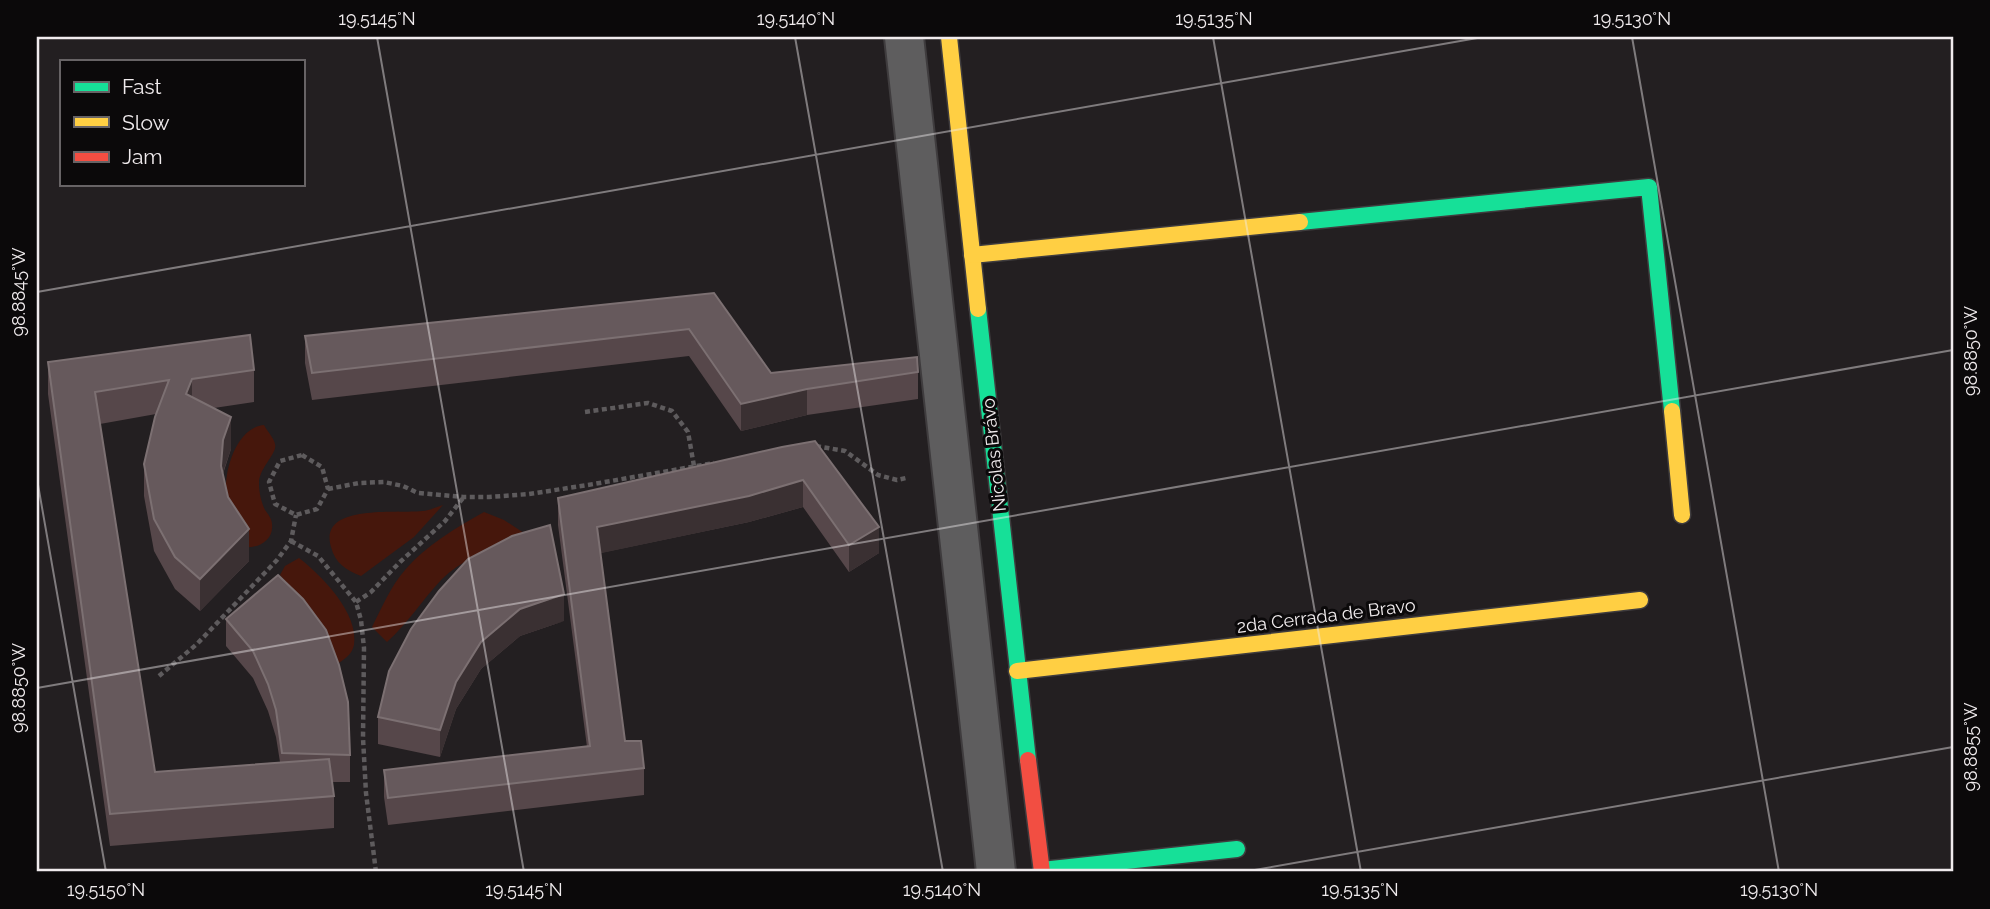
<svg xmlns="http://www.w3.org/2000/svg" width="1990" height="909" font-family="Raleway,sans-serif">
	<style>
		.green { fill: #46170c }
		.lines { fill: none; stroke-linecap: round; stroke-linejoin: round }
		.street-casing { stroke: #3f3c3e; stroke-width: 42 }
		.fast-casing { stroke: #3f3c3e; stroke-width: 19 }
		.slow-casing { stroke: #3f3c3e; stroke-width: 19 }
		.jam-casing { stroke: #3f3c3e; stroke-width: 19 }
		.path { stroke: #5e5b5d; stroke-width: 4.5; stroke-dasharray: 5 3.5; stroke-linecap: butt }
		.street { stroke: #5e5d5e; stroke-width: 38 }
		.fast { stroke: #16e098; stroke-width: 16 }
		.slow { stroke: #ffcf43; stroke-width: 16 }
		.jam { stroke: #f24e42; stroke-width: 16 }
		.wall { fill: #56474a }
		.shaded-wall { fill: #3a3032 }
		.building { fill: #66595c; stroke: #7c7072; stroke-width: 2 }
		.ticks { fill: none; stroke: #f0ebed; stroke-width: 2; stroke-opacity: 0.45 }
		.labels { text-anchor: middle; stroke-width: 6; stroke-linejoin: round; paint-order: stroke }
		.street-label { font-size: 18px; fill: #f0ebed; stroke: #0b090a }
		.neatline { fill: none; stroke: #f0ebed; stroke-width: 2.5 }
		.ticks-label { font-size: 18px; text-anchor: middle; fill: #f0ebed }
	</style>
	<rect width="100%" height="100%" fill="#231f21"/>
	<!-- green -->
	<g class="green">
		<path d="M264 425C267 431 274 438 275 444 278 453 259 468 259 483 259 493 261 501 265 510 268 514 272 519 272 524 274 541 257 549 243 547 238 531 230 514 227 498 222 474 236 427 264 425Z"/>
		<path d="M443 505 414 537 361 576C346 570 335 563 331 547 318 503 397 514 422 511 429 511 436 507 443 505Z"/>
		<path d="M484 512 504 520 524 533C499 545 462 559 442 579 423 599 408 623 387 642L372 627C382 607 391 586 405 570 426 545 456 528 484 512Z"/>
		<path d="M299 558C322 576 359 613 354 645 352 655 343 660 336 665L292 589 280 575 285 566Z"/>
	</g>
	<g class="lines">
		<!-- street casing -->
		<g class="street-casing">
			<polyline id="street" points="904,37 996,872"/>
		</g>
		<!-- fast casing -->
		<g class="fast-casing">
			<g id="fast">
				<polyline points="1300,222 1649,187 1672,411"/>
				<polyline points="978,309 1028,760"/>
				<polyline points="1042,870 1237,849"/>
			</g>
		</g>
		<!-- slow casing -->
		<g class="slow-casing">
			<g id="slow">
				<polyline points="949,37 978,309"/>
				<polyline points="972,255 1300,222"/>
				<polyline points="1672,411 1682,515"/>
				<polyline points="1017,671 1640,600"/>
			</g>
		</g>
		<!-- jam casing -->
		<g class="jam-casing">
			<polyline id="jam" points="1028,760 1042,872"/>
		</g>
		<!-- path -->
		<g class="path">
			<polyline points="585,412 648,403 672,411 688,432 694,466"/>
			<polyline points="816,446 845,451 878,475 897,480 906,478"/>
			<polygon points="302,455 322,467 328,489 317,509 296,515 275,504 269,482 280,461"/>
			<polyline points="328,489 359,483 384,482 403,486 418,493 463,497 489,497 529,494 588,485 714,463"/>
			<polyline points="291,541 318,556 356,602 361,620 364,648 363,738 366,793 376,872"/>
			<polyline points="356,602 371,592 400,562 445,521 463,498"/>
			<polyline points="159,676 197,644 277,560 291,541 296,515"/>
		</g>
		<!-- street -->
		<use href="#street" class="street"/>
		<!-- fast -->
		<use href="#fast" class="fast"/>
		<!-- slow -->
		<use href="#slow" class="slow"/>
		<!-- jam -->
		<use href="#jam" class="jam"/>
	</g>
	<!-- wall -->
	<g class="wall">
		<polygon points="714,293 771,373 918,372 918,399 807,415 741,431 689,356 312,400 305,363 305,336"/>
		<polygon points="48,362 254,370 254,402 214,408 231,449 223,474 228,497 249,561 200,611 175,589 154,551 144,496 144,464 156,414 100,424 155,772 280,762 276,737 268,711 253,678 226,646 226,619 350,755 350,782 332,782 334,796 334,828 110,846 48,394"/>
		<polygon points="782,447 879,553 849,572 803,507 749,522 600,553 625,741 644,768 644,795 388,825 384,797 384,770 587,747 558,525 558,498"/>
		<polygon points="564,621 520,636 481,669 456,709 440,757 378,744 378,717 389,671"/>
	</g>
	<!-- shaded-wall -->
	<g class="shaded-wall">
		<polygon points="192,379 192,411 186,394"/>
		<polygon points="807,389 807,415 741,431 741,404"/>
		<polygon points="231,417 231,449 223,472 221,498 221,466 223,440"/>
		<polygon points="803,480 803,507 749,522 597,554 597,527"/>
		<polygon points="879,527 879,553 849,572 849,545"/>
		<polygon points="249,529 249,561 200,611 200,579"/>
		<polygon points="564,594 564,621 520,636 481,669 456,709 440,757 440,730 456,682 481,642 520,609"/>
	</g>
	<!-- building -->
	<g class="building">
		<polygon points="714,293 771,373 917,357 918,372 807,389 741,404 689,329 312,373 305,336"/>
		<polygon points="250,335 254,370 192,379 186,394 231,417 223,440 221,466 228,497 249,529 200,579 175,557 154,519 144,464 155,417 169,380 95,392 155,772 329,759 334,796 110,814 48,362"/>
		<polygon points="815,441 879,527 849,545 803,480 749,496 597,527 625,741 641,741 644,768 388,798 384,770 590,746 558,498 782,447"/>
		<polygon points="550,525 564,594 520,609 481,642 456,682 440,730 378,717 389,671 411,629 439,591 468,559 512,536"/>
		<polygon points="278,575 303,599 326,630 339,665 348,702 350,755 282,753 276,710 268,684 253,651 226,619"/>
	</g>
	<!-- ticks -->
	<path class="ticks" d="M377 37 524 872M795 37 943 872M1213 37 1361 872M1632 37 1779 872M37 292 1483 37M37 479 106 872M37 688 1953 350M1243 872 1953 747"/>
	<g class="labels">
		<!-- street labels -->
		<g class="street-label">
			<text transform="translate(994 455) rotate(-96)" y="6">Nicolas Brávo</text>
			<text transform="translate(1326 616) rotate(-7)" y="6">2da Cerrada de Bravo</text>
		</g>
	</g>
	<!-- border -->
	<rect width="1990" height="909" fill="none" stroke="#0b090a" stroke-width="77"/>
	<!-- legend -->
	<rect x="60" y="60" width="245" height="126" fill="#0b090a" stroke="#676365" stroke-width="2"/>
	<rect x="74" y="82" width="35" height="10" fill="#16e098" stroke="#676365" stroke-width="2"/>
	<text x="122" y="94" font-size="21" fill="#f0ebed">Fast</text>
	<rect x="74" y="117" width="35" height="10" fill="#ffcf43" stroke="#676365" stroke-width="2"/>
	<text x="122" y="130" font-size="21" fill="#f0ebed">Slow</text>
	<rect x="74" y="152" width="35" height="10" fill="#f24e42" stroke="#676365" stroke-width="2"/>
	<text x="122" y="164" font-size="21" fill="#f0ebed">Jam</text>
	<rect x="38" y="38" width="1914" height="832" class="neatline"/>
	<g class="ticks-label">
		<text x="377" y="25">19.5145°N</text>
		<text x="796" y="25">19.5140°N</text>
		<text x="1214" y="25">19.5135°N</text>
		<text x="1632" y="25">19.5130°N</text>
		<text transform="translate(19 292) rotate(-90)" y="6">98.8845°W</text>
		<text transform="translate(1971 351) rotate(-90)" y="6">98.8850°W</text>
		<text transform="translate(19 688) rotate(-90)" y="6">98.8850°W</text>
		<text transform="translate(1971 747) rotate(-90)" y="6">98.8855°W</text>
		<text x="106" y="896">19.5150°N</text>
		<text x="524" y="896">19.5145°N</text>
		<text x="942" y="896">19.5140°N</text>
		<text x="1360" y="896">19.5135°N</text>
		<text x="1779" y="896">19.5130°N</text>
	</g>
</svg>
